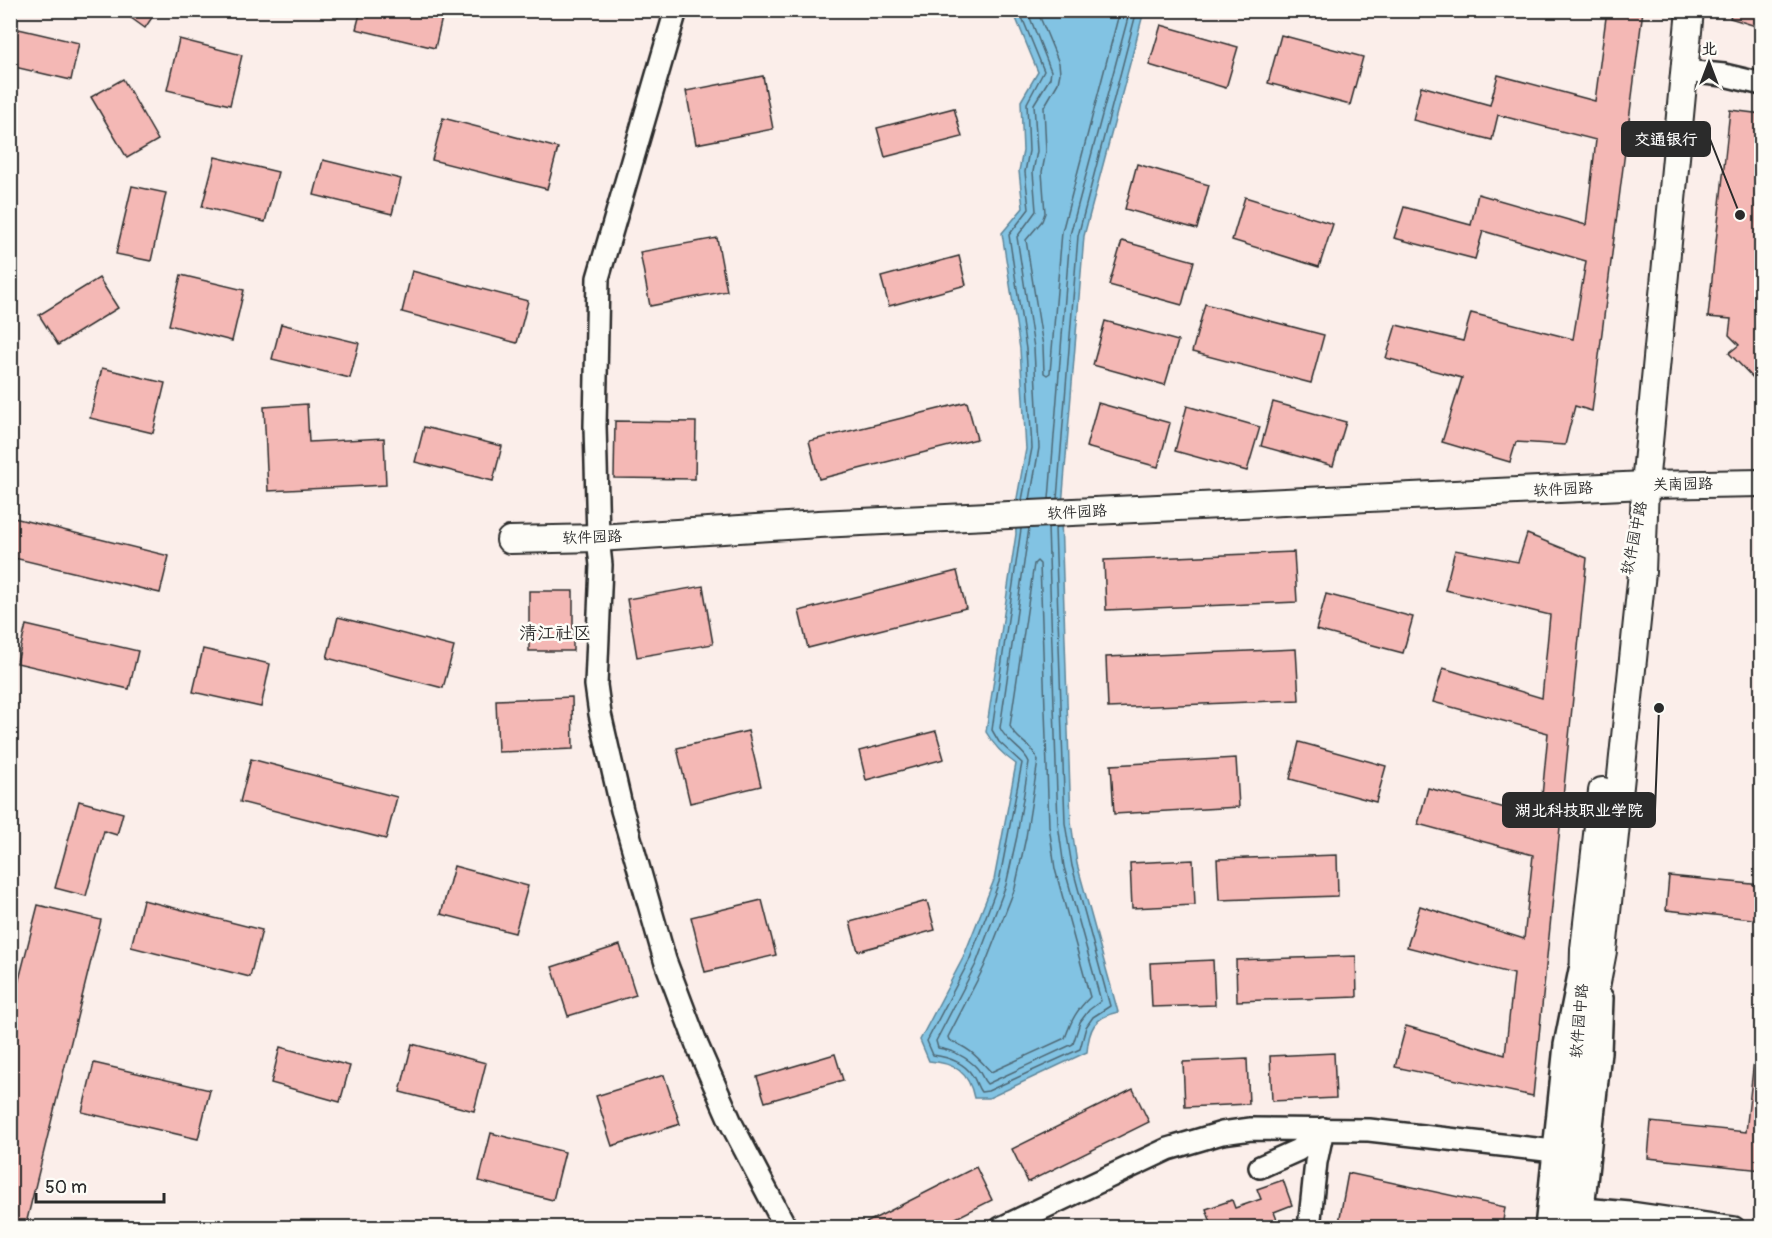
<svg xmlns="http://www.w3.org/2000/svg" width="1772" height="1238" font-family="Pangolin,'LXGW WenKai TC',sans-serif">
	<style>
		.water { fill: #82c3e3; stroke: #5f8699; stroke-width: 1.5 }
		.lines { fill: none; stroke-linecap: round; stroke-linejoin: round }
		.shore { stroke: #4e6875; stroke-width: 1.5 }
		.building { fill: #f4b8b5; stroke: #2b2b2b; stroke-width: 1.5 }
		.minor-casing { stroke: #2b2b2b; stroke-width: 26 }
		.major-casing { stroke: #2b2b2b; stroke-width: 30 }
		.minor { stroke: #fdfcf7; stroke-width: 21 }
		.major { stroke: #fdfcf7; stroke-width: 26 }
		.labels { text-anchor: middle; stroke-width: 5; stroke-linejoin: round; paint-order: stroke }
		.street-label { font-size: 15px; fill: #2b2b2b; stroke: #fdfcf7 }
		.quarter-label { font-size: 18px; fill: #2b2b2b; stroke: #fdfcf7 }
		.leader { fill: none; stroke: #2b2b2b; stroke-width: 2 }
		.callout-dot { fill: #2b2b2b; stroke: #fdfcf7; stroke-width: 2 }
		.callout { fill: #2b2b2b; stroke: #2b2b2b; stroke-width: 2 }
		.callout-label { font-size: 16px; text-anchor: middle; font-weight: bold; fill: #fff }
	</style>
	<rect width="100%" height="100%" fill="#fbeeea"/>
	<filter id="ink" filterUnits="userSpaceOnUse"><feTurbulence type="fractalNoise" baseFrequency=".0167" numOctaves="2"/><feDisplacementMap in="SourceGraphic" scale="12" xChannelSelector="R" yChannelSelector="G"/><feConvolveMatrix kernelMatrix="1 2 1 2 8 2 1 2 1" color-interpolation-filters="sRGB"/></filter>
	<g filter="url(#ink)">
		<!-- water -->
		<path class="water" d="M1013 11H1144L1084 236 1061 518 1071 822 1077 864 1118 1012C1094 1017 1089 1029 1087 1052L989 1098H974C969 1072 955 1063 929 1061L920 1040 963 958 994 880 1016 764C1003 755 994 746 986 732L1016 534 1015 509 1026 449 1020 349 1002 233 1023 208 1019 171 1023 151 1021 101 1038 72Z"/>
		<g class="lines">
			<!-- shore -->
			<g class="shore">
				<polyline points="1019,10 1044,71 1027,103 1029,151 1025,172 1029,209 1009,235 1026,349 1032,448 1022,500"/>
				<polyline points="1027,10 1051,71 1050,78 1034,104 1037,151 1033,172 1036,211 1017,237 1034,348 1039,448 1030,500"/>
				<polyline points="1037,10 1059,63 1060,73 1058,83 1044,107 1046,151 1042,172 1045,213 1042,221 1026,240 1043,346 1044,373 1047,375 1050,373 1062,232 1120,10"/>
				<polyline points="1049,499 1070,235 1130,10"/>
				<polyline points="1057,499 1078,236 1137,10"/>
				<path d="M1029 528 1000 728C1007 743 1024 749 1029 762L1017 836 1006 885 976 964 936 1041 938 1048C952 1050 967 1057 977 1068 981 1072 982 1079 987 1084L1073 1044 1080 1022 1089 1010 1101 1001 1064 867 1058 824 1048 527"/>
				<path d="M1021 529 992 730 999 742 1022 763 999 882 969 961 927 1041 933 1055C947 1057 964 1062 972 1075 976 1080 977 1087 981 1092L988 1091 1080 1049 1086 1027 1093 1017 1110 1006 1072 866 1065 823 1055 527"/>
				<path d="M1037 561 1040 564 1049 826 1055 869 1090 997C1076 1011 1072 1019 1065 1038L991 1072C976 1056 971 1049 949 1040L948 1037 984 967 1015 888 1026 837 1038 761C1033 744 1016 741 1010 726L1034 564Z"/>
			</g>
		</g>
		<!-- building -->
		<g class="building">
			<polygon points="120,10 157,10 145,28"/>
			<polygon points="361,10 431,10 443,13 435,48 356,29"/>
			<polygon points="1607,10 1643,10 1592,411 1575,406 1565,445 1516,442 1510,462 1442,442 1462,378 1386,358 1396,325 1463,341 1471,313 1573,339 1586,261 1483,231 1475,259 1394,238 1404,207 1471,225 1478,194 1586,225 1596,140 1498,115 1492,140 1413,120 1421,86 1490,105 1498,75 1595,101"/>
			<polygon points="1732,10 1762,10 1762,28 1730,18"/>
			<polygon points="1161,25 1238,47 1226,88 1149,65"/>
			<polygon points="10,27 79,43 71,80 10,66"/>
			<polygon points="1281,35 1363,57 1350,105 1268,83"/>
			<polygon points="179,39 242,55 230,105 167,90"/>
			<polygon points="763,76 773,129 696,144 686,91"/>
			<polygon points="123,79 158,140 127,158 91,97"/>
			<polygon points="954,108 962,137 885,157 877,128"/>
			<polygon points="1730,110 1762,114 1762,387 1729,353 1739,345 1729,335 1731,319 1708,317"/>
			<polygon points="443,118 558,148 547,189 432,160"/>
			<polygon points="215,157 278,172 265,222 202,207"/>
			<polygon points="323,160 401,179 392,214 314,195"/>
			<polygon points="1137,164 1209,185 1197,229 1125,209"/>
			<polygon points="132,186 166,193 151,261 116,254"/>
			<polygon points="1245,197 1333,224 1319,267 1232,240"/>
			<polygon points="717,238 727,291 650,306 640,252"/>
			<polygon points="1122,241 1194,261 1182,305 1109,285"/>
			<polygon points="959,256 966,285 889,306 881,277"/>
			<polygon points="412,271 528,301 517,343 402,312"/>
			<polygon points="181,275 244,290 232,341 169,325"/>
			<polygon points="99,278 118,308 58,345 39,315"/>
			<polygon points="1205,304 1324,335 1311,383 1192,352"/>
			<polygon points="1105,321 1178,341 1165,385 1093,365"/>
			<polygon points="281,324 359,343 350,378 272,359"/>
			<polygon points="102,368 165,383 153,433 90,418"/>
			<polygon points="967,402 977,439 819,479 809,441"/>
			<polygon points="1273,402 1346,422 1333,466 1261,446"/>
			<polygon points="1098,403 1170,423 1158,467 1086,447"/>
			<polygon points="307,404 309,442 384,438 386,485 268,491 264,407"/>
			<polygon points="1187,406 1260,427 1247,471 1175,451"/>
			<polygon points="615,421 696,422 695,479 614,478"/>
			<polygon points="424,427 502,446 493,481 415,462"/>
			<polygon points="10,517 169,556 160,593 10,557"/>
			<polygon points="1527,534 1587,558 1533,1096 1395,1067 1406,1026 1505,1055 1514,974 1407,947 1420,906 1524,939 1533,855 1418,824 1428,788 1540,817 1548,733 1433,702 1443,668 1542,698 1550,615 1445,590 1455,550 1518,562"/>
			<polygon points="1294,552 1297,602 1106,610 1104,560"/>
			<polygon points="957,571 966,608 808,648 799,611"/>
			<polygon points="703,586 713,644 637,657 627,599"/>
			<rect x="529" y="591" width="44" height="60"/>
			<polygon points="1326,594 1413,617 1403,653 1316,630"/>
			<polygon points="338,617 454,647 443,688 327,658"/>
			<polygon points="26,625 138,651 129,689 17,663"/>
			<polygon points="203,649 270,664 261,707 193,692"/>
			<polygon points="1296,649 1299,700 1108,708 1106,657"/>
			<polygon points="572,697 573,749 498,752 496,700"/>
			<polygon points="748,731 761,786 690,803 677,748"/>
			<polygon points="936,731 944,759 866,780 859,751"/>
			<polygon points="1299,742 1386,766 1376,802 1290,779"/>
			<polygon points="1236,758 1239,807 1114,814 1111,765"/>
			<polygon points="251,759 397,797 386,839 240,802"/>
			<polygon points="79,801 123,813 117,835 104,831 86,896 55,888"/>
			<polygon points="1337,855 1338,896 1219,900 1217,859"/>
			<polygon points="1193,860 1195,905 1132,908 1130,863"/>
			<polygon points="454,866 528,886 515,933 441,914"/>
			<polygon points="1669,876 1762,885 1762,920 1666,910"/>
			<polygon points="143,900 262,930 250,977 131,947"/>
			<polygon points="762,900 776,955 705,972 691,917"/>
			<polygon points="927,901 935,930 858,951 850,922"/>
			<polygon points="38,905 101,920 25,1228 10,1228 10,1015"/>
			<polygon points="620,945 636,995 568,1016 552,967"/>
			<polygon points="1356,956 1357,997 1237,1001 1236,960"/>
			<polygon points="1213,960 1215,1005 1152,1007 1150,963"/>
			<polygon points="1762,988 1762,1170 1648,1158 1651,1122 1746,1132"/>
			<polygon points="412,1044 486,1063 474,1111 400,1092"/>
			<polygon points="280,1047 350,1066 340,1102 271,1083"/>
			<polygon points="1334,1053 1336,1098 1272,1101 1270,1056"/>
			<polygon points="835,1054 843,1080 765,1102 757,1077"/>
			<polygon points="1247,1059 1249,1104 1185,1107 1183,1062"/>
			<polygon points="94,1063 210,1090 198,1139 82,1112"/>
			<polygon points="664,1075 680,1124 612,1146 596,1096"/>
			<polygon points="1133,1089 1149,1122 1028,1182 1012,1149"/>
			<polygon points="491,1133 565,1152 553,1200 479,1181"/>
			<polygon points="976,1167 992,1200 936,1228 856,1228"/>
			<polygon points="1348,1173 1505,1207 1502,1228 1338,1228"/>
			<polygon points="1283,1180 1292,1205 1274,1212 1280,1228 1238,1228 1236,1223 1223,1228 1213,1228 1206,1209 1232,1200 1235,1208 1261,1199 1257,1189"/>
		</g>
		<g class="lines">
			<!-- minor casing -->
			<g class="minor-casing">
				<g id="minor">
					<polyline points="676,10 598,278 595,426 598,538 601,565 596,685 600,714 622,810 665,960 697,1045 732,1125 786,1228"/>
					<polyline points="1684,71 1724,75 1762,84"/>
					<polyline points="1260,1167 1298,1150 1323,1129"/>
					<polyline points="1583,1209 1630,1213 1734,1228"/>
					<polyline points="1001,1228 1168,1149 1222,1133 1251,1129 1369,1130 1554,1151"/>
					<polyline points="1309,1228 1316,1162 1323,1129"/>
					<polyline points="1546,1228 1565,1045 1580,970"/>
					<polyline points="1581,1228 1600,1052 1602,998"/>
				</g>
			</g>
			<!-- major casing -->
			<g class="major-casing">
				<g id="major">
					<polyline points="510,540 598,538 819,524 1645,485 1762,483"/>
					<polyline points="1583,990 1584,949 1602,791"/>
					<polyline points="1567,1228 1585,1045 1603,951 1642,572 1645,485 1690,10"/>
				</g>
			</g>
			<!-- minor -->
			<use href="#minor" class="minor"/>
			<!-- major -->
			<use href="#major" class="major"/>
		</g>
	</g>
	<g class="labels">
		<!-- street labels -->
		<g class="street-label">
			<text transform="translate(1683 484) rotate(-1)" y="5">关南园路</text>
			<text transform="translate(1563 489) rotate(-3)" y="5">软件园路</text>
			<text transform="translate(1077 512) rotate(-3)" y="5">软件园路</text>
			<text transform="translate(592 537) rotate(-2)" y="5">软件园路</text>
			<text transform="translate(1634 538) rotate(-78)" y="5">软件园中路</text>
			<text transform="translate(1579 1021) rotate(-85)" y="5">软件园中路</text>
		</g>
		<!-- quarter labels -->
		<g class="quarter-label">
			<text x="555" y="639">清江社区</text>
		</g>
	</g>
	<!-- callouts -->
	<path class="leader" d="M1740 215L1710 139M1659 708L1655 810"/>
	<g class="callout-dot">
		<circle cx="1740" cy="215" r="6"/>
		<circle cx="1659" cy="708" r="6"/>
	</g>
	<g class="callout">
		<rect x="1622" y="122" width="88" height="34" rx="6"/>
		<rect x="1503" y="793" width="152" height="34" rx="6"/>
	</g>
	<g class="callout-label">
		<text x="1666" y="145">交通银行</text>
		<text x="1579" y="816">湖北科技职业学院</text>
	</g>
	<!-- margin -->
	<rect width="1772" height="1238" fill="none" stroke="#fdfcf7" stroke-width="36"/>
	<rect x="18" y="18" width="1736" height="1202" fill="none" stroke="#2b2b2b" stroke-width="2" filter="url(#ink)"/>
	<!-- north arrow -->
	<g transform="translate(1709 63)" stroke="#fdfcf7" stroke-width="4.5" paint-order="stroke">
	<path d="M0-4.5L10 22L0 15L-10 22Z" fill="#2b2b2b"/>
	<text y="-9" font-size="16" font-weight="bold" text-anchor="middle" fill="#2b2b2b">北</text>
	</g>
	<!-- scale -->
	<path d="M36 1193v9h128v-9" fill="none" stroke="#2b2b2b" stroke-width="3"/>
	<text x="45" y="1193" font-size="18" fill="#2b2b2b" stroke="#fdfcf7" stroke-width="4.5" paint-order="stroke">50 m</text>
</svg>
